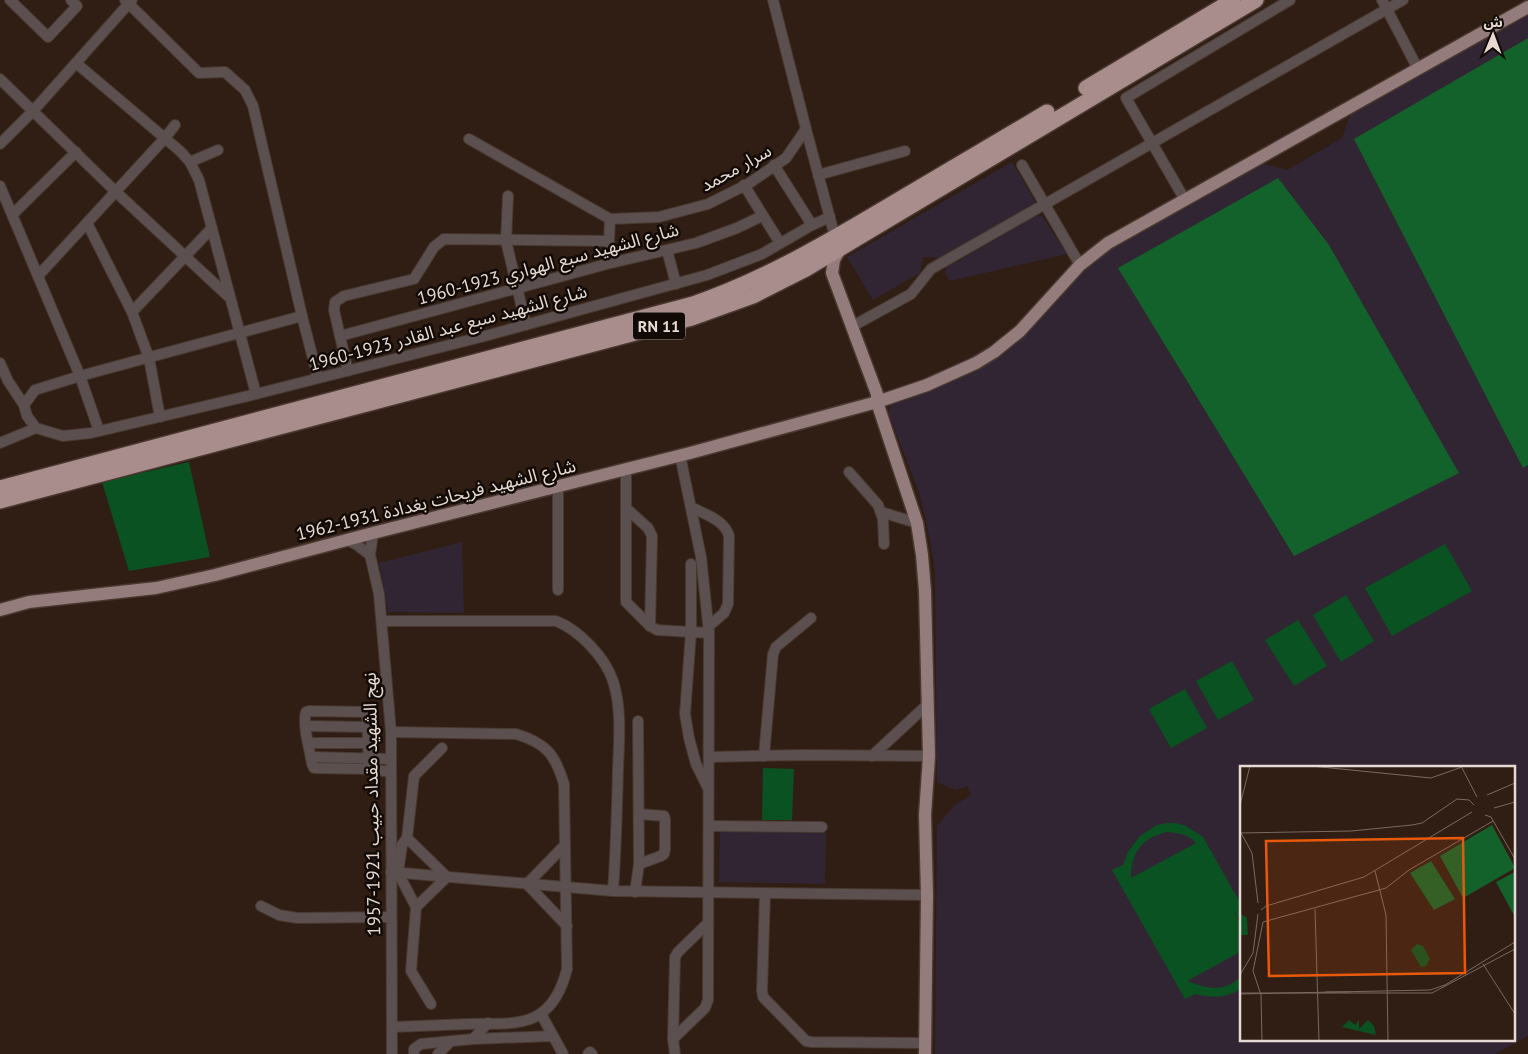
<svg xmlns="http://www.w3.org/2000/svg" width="1528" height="1054" font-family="'PT Sans','Noto Sans Arabic',sans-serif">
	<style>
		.education { fill: #312533; fill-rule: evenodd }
		.green { fill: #0a5221; fill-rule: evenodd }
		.forest { fill: #14622b }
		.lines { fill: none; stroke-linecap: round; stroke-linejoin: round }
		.minor-casing { stroke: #49382f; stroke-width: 12 }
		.major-casing { stroke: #49382f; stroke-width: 15 }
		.highway-casing { stroke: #49382f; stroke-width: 18 }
		.minor { stroke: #5b504f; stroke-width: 10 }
		.major { stroke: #937c7b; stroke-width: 12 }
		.highway { stroke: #a98d8c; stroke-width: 15 }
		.labels { text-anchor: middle; stroke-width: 5; stroke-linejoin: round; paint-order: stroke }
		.shield { fill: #120a06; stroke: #a69c96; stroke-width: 1 }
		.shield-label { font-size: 16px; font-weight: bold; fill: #e6dad3 }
		.street-label { font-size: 18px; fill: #e6dad3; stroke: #120a06 }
		.inset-road { fill: none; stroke: #796960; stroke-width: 1 }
		.view { fill: #e8590c; fill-opacity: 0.15; stroke: #e8590c; stroke-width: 2.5 }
		.inset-edge { fill: none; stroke: #e6dad3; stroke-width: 2.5 }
	</style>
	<rect width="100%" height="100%" fill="#301e14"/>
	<!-- education -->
	<g class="education">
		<path d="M1528 14V1036L1495 1054H935L937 826 955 805 971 795 967 786 956 790 937 782 935 569 928 530 920 495 889 414 891 403 1004 351 1016 343 1078 273 1112 247 1260 163 1287 170 1342 138 1351 113ZM1242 768H1514V1040H1242Z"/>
		<polygon points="1012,162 1036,203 939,258 923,257 920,273 873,300 847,257"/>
		<polygon points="1035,216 1042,216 1067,254 950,281 945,273 946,268"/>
		<polygon points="462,542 464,613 388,612 379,563"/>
		<polygon points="720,829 826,832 825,884 719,882"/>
	</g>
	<!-- green -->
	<g class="green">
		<polygon points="189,462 210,557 129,571 102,482"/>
		<polygon points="1445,544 1472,591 1392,636 1365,588"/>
		<polygon points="1346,595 1374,641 1341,662 1313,615"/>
		<polygon points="1298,620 1327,666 1294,686 1265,640"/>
		<polygon points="1232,661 1254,700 1218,720 1196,681"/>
		<polygon points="1185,689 1207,728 1171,748 1149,709"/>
		<polygon points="763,768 794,769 792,820 762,820"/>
		<path d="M1167 823H1176L1186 826 1203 837 1242 906V924L1231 906 1242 926V951L1187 981C1209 989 1223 993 1242 976V987C1229 999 1211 998 1195 994L1185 999 1112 870 1123 865 1128 852 1140 836 1157 825ZM1167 832C1178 833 1189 834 1196 843L1131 878C1131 852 1142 838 1167 832Z"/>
	</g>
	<!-- forest -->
	<g class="forest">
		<polygon points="1528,38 1528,465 1523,468 1354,139"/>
		<polygon points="1278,178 1329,245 1459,473 1294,556 1118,268"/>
	</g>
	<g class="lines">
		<!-- minor casing -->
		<g class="minor-casing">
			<g id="minor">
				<polyline points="10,0 48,37 77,6 71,0"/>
				<polyline points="125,0 199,73 225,72 245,90 253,106 302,316 318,378"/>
				<polyline points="773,0 806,129"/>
				<polyline points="1382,0 1418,69"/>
				<polyline points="76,63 180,151 190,162 199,180 256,394"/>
				<polyline points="0,79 116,192 229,297"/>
				<polyline points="469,139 610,219 659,217 708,204 748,184 786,158 806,129 835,237"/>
				<polyline points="0,144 33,111 132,0"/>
				<polyline points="190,162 218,150"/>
				<polyline points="774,165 812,225"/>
				<polyline points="1022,165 1080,265"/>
				<polyline points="818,175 905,151"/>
				<polyline points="744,185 780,243"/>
				<polyline points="0,186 80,376 99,431"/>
				<polyline points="508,196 506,241 526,325"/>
				<polyline points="1185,200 1126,98 1290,0"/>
				<polyline points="13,214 76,152"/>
				<polyline points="610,219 609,241 613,262"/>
				<polyline points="87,223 132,312 149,358 160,417"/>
				<polyline points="667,250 676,284"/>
				<polyline points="38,276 165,138 175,125"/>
				<polyline points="132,312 212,228"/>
				<polyline points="851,327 911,294 931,269 1403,0"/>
				<polyline points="340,336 607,264 696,243 737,228 762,216"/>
				<polyline points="0,363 8,381 24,405 27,416 36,428 63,436 91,433 256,394 485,336 707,275 762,254 812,225 830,217"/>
				<polyline points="348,371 334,310 335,302 344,296 414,279 434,247 444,239 609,241"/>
				<polyline points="24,405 35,390 80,376 302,316"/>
				<polyline points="0,443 36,428"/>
				<polyline points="626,469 626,602 650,626 657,630 709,633"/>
				<polyline points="849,472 878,505 883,519 884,544"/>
				<path d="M691 507C704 514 725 520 729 536L728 604 724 613 709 626"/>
				<polyline points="626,508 648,528 652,536 650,626"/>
				<polyline points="881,512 917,523"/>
				<polyline points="373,533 370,555 379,594 391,732 392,1054"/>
				<polyline points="347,540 357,545 370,555"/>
				<polyline points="691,564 691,632 685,714 689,738 696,764 708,788"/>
				<polyline points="558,590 558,486"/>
				<path d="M382 621H556C579 630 605 657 613 681 622 709 619 740 618 769 617 810 616 850 613 891"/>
				<polyline points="306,726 367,727"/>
				<path d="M391 732 516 734C546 743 555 754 564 784L567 969C563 985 555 1004 540 1014 521 1027 491 1023 469 1024 443 1025 418 1026 392 1027"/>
				<polyline points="308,743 368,743"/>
				<polyline points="764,756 773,654 776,647 811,618"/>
				<polyline points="872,756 928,704"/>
				<polyline points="311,757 391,759"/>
				<polyline points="709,757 803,755 929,756"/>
				<path d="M369 769 367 715 365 712 309 711 306 712C302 724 310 751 312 764L314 768 369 769 391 772"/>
				<polyline points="709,826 822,827"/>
				<polyline points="407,838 402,845 398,873 416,907 411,971 431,1004"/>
				<polyline points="565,845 527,884 567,926"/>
				<polyline points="639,864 661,856 664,854 665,849 665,819 664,816 639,814"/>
				<polyline points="391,872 613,891 927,895"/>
				<polyline points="635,892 639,864 638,721"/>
				<polyline points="765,894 762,991 763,997 806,1041 811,1042 925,1043"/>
				<polyline points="261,906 279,915 297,918 391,917"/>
				<polyline points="416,907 447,877 407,838 414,776 442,748"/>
				<polyline points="541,1014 563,1054"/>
				<polyline points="473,1039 553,1036"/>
				<polyline points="673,1039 705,1008 708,1000 709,633 701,557 680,455"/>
				<polyline points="414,1054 414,1049 421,1044 473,1039 488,1023"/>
				<polyline points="438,1054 450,1042"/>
				<polyline points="588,1054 590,1052 592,1054"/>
				<polyline points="675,1054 673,1039 675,957 678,952 708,923"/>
			</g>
		</g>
		<!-- major casing -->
		<g class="major-casing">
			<g id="major">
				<polyline points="840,249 834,260 832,273 877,394 877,402 917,523 922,555 925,591 929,756 925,815 927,895 925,1054"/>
				<polyline points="0,610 29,602 156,588 215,575 373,533 690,453 877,402 927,385 976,363 994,352 1020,331 1080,265 1108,243 1528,7"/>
			</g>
		</g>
		<!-- highway casing -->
		<g class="highway-casing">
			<g id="highway">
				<polyline points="1086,88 1233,0"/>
				<path d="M0 488 693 304C766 279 833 239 900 199 949 170 998 141 1047 112"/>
				<polyline points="0,501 692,318 753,296 806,269 1256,0"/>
			</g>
		</g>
		<!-- minor -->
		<use href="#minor" class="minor"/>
		<!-- major -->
		<use href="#major" class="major"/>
		<!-- highway -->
		<use href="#highway" class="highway"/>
	</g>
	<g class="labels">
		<!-- shield labels -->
		<rect class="shield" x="633" y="312.5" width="52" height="27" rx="4"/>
		<g class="shield-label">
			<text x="659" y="332">RN 11</text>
		</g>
		<!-- street labels -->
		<g class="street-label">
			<text transform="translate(736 168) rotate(-29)" y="6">سرار محمد</text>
			<text transform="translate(548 264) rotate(-15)" y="6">شارع الشهيد سبع الهواري 1923-1960</text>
			<text transform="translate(448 328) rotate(-15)" y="6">شارع الشهيد سبع عبد القادر 1923-1960</text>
			<text transform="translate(436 500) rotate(-14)" y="6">شارع الشهيد فريحات بغدادة 1931-1962</text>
			<text transform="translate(372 804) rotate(-91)" y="6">نهج الشهيد مقداد حبيب 1921-1957</text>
		</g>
	</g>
	<!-- overview -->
	<g transform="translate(1240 766)">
		<rect width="275" height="275" fill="#301e14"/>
		<path d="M1 148 7 152 8 169H0ZM177 178 183 180 190 193 186 200 181 201 171 184ZM109 254 115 259 119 254V263L128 254 134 260 136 269 102 261Z" fill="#0a5221"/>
		<path d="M252 59 275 102 223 132 200 90ZM191 95 215 133 194 144 170 107ZM275 106V151L256 116Z" fill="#14622b"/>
		<path class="inset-road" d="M16 0H64M71 0 191 12 222 1M221 0 237 31M247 29 275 17M0 39 10 0M254 42 275 36M245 49 251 51 275 93M0 65 12 87 18 137M0 67 111 65 172 59 182 57 217 33 229 34 234 39M135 105 146 149 148 275M75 143 79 275M21 144 26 140 124 111 232 46M243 198 275 248M0 209 13 187 18 148M85 226H111M0 227H192L275 183M0 228 190 224 205 219 275 176M21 229 22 275M21 229 13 205 23 156 146 122 169 104 253 55"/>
		<path class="view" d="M223 72 225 207 29 210 26 75Z"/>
		<rect width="275" height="275" class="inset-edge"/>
	</g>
	<!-- north arrow -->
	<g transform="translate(1493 35) rotate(1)" stroke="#120a06" stroke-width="4" paint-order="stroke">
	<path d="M0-4L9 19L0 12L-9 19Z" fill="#e6dad3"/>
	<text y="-8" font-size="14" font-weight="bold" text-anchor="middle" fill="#e6dad3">ش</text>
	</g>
</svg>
